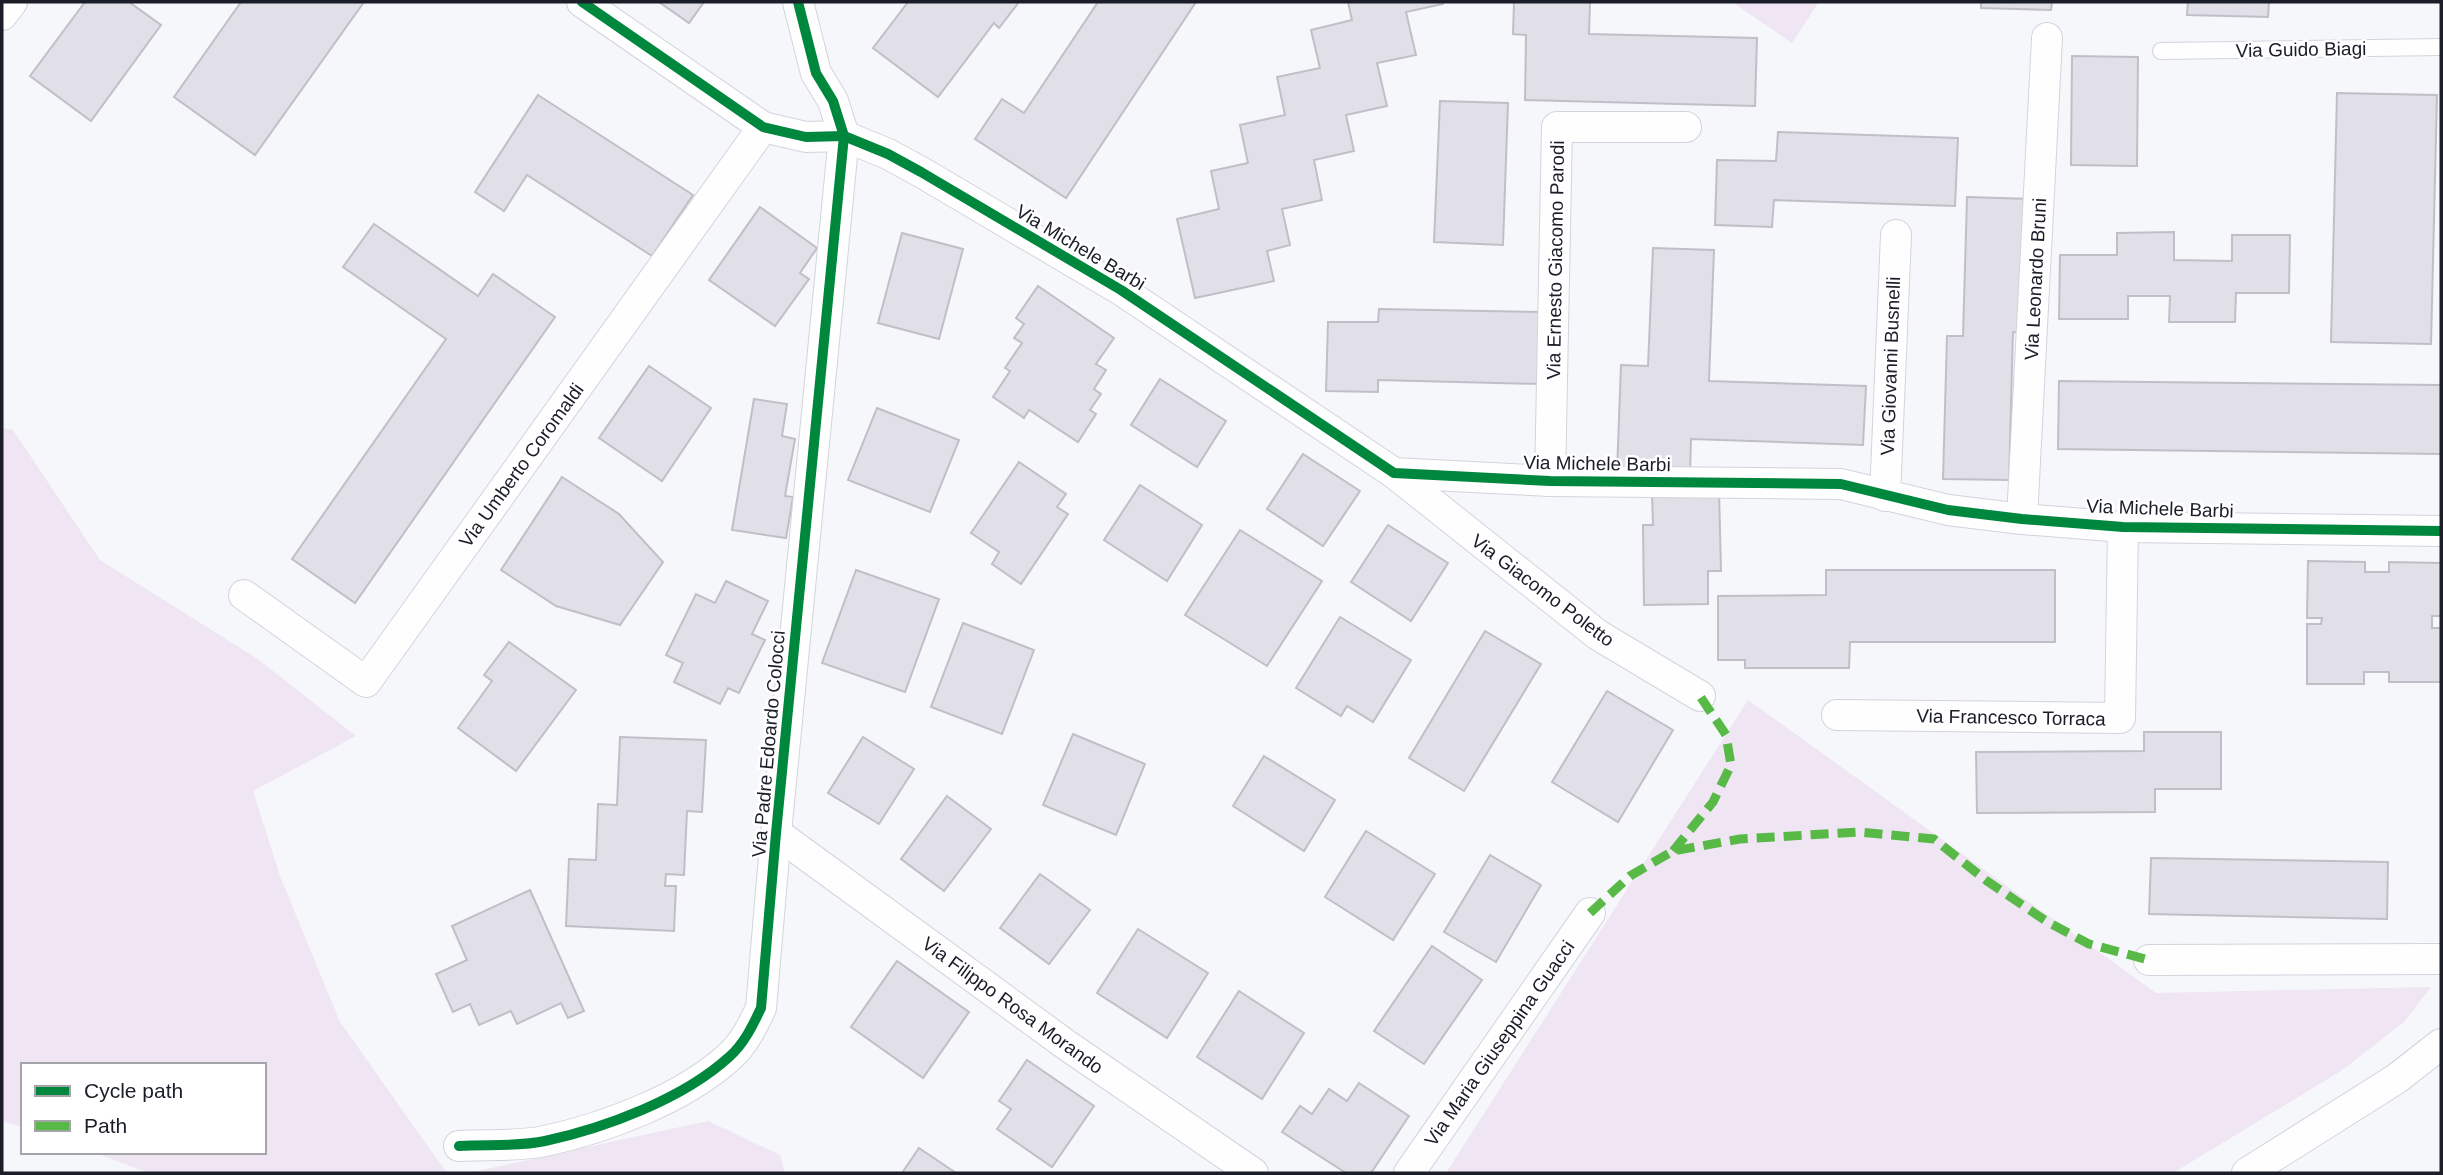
<svg xmlns="http://www.w3.org/2000/svg" width="2443" height="1175" font-family="Helvetica,sans-serif">
	<style>
		.green { fill: #efe5f3 }
		.building { fill: #e1dfe7; stroke: #c0bfc7; stroke-width: 2 }
		.lines { fill: none; stroke-linecap: round; stroke-linejoin: round }
		.lane-casing { stroke: #d2d4dd; stroke-width: 18 }
		.street-casing { stroke: #d2d4dd; stroke-width: 32 }
		.lane { stroke: #fefefe; stroke-width: 16 }
		.street { stroke: #fefefe; stroke-width: 30 }
		.quiet { stroke: #58b947; stroke-width: 9; stroke-dasharray: 18 9; stroke-linecap: butt }
		.cycleway-casing { stroke: #fff; stroke-width: 15 }
		.cycleway { stroke: #00873e; stroke-width: 10 }
		.labels { text-anchor: middle; stroke-width: 5; stroke-linejoin: round; paint-order: stroke }
		.street-label { font-size: 19px; fill: #1b1e29; stroke: #fff }
	</style>
	<rect width="100%" height="100%" fill="#f6f7fb"/>
	<!-- green -->
	<g class="green">
		<polygon points="1732,2 1819,2 1792,43"/>
		<polygon points="2,428 13,430 100,560 259,660 356,736 253,791 280,876 340,1022 447,1173 149,1173 93,1152 264,1152 264,1065 23,1065 23,1128 2,1121"/>
		<polygon points="1748,700 2156,993 2431,987 2404,1022 2341,1071 2173,1173 1446,1173"/>
		<polygon points="708,1121 780,1155 785,1173 468,1173"/>
	</g>
	<!-- building -->
	<g class="building">
		<polygon points="85,2 129,2 161,25 91,121 30,76"/>
		<polygon points="241,2 364,2 255,155 174,97"/>
		<polygon points="659,2 704,2 689,23"/>
		<polygon points="908,2 1019,2 999,28 994,23 938,97 873,48"/>
		<polygon points="1098,2 1196,2 1066,198 975,139 1002,99 1024,113"/>
		<polygon points="1348,2 1443,2 1443,4 1406,12 1416,55 1377,63 1387,106 1346,115 1354,151 1314,160 1322,200 1282,209 1290,245 1267,251 1274,281 1195,298 1177,219 1219,209 1211,171 1248,163 1240,125 1285,115 1277,77 1320,68 1311,30 1352,20"/>
		<polygon points="1514,2 1590,2 1589,34 1757,38 1755,106 1525,100 1526,35 1513,34"/>
		<polygon points="1981,2 2052,2 2051,10 1981,8"/>
		<polygon points="2188,2 2269,2 2268,17 2187,15"/>
		<polygon points="2072,56 2138,57 2137,166 2071,165"/>
		<polygon points="2337,93 2437,95 2431,344 2331,342"/>
		<polygon points="538,95 693,195 652,256 527,175 504,211 475,192"/>
		<polygon points="1440,101 1508,103 1503,245 1434,242"/>
		<polygon points="1778,132 1958,138 1955,206 1774,200 1772,227 1715,225 1717,160 1776,161"/>
		<polygon points="1967,197 2031,199 2027,333 2013,332 2009,480 1943,479 1947,336 1963,336"/>
		<polygon points="760,207 817,248 800,273 809,279 775,326 709,280"/>
		<polygon points="374,224 478,296 493,274 555,317 355,603 292,559 446,339 343,267"/>
		<polygon points="2174,232 2174,260 2232,261 2232,235 2290,235 2289,293 2236,293 2235,322 2169,322 2170,296 2128,296 2128,319 2059,319 2060,255 2117,255 2117,233"/>
		<polygon points="902,233 963,249 939,339 878,323"/>
		<polygon points="1653,248 1714,250 1709,381 1866,386 1863,445 1691,439 1690,474 1617,472 1621,365 1648,366"/>
		<polygon points="1038,286 1114,338 1096,364 1106,370 1094,389 1101,394 1090,410 1096,414 1078,442 1029,410 1024,418 993,397 1010,371 1005,368 1022,343 1014,338 1024,324 1016,318"/>
		<polygon points="1379,309 1541,312 1540,384 1378,380 1378,392 1326,391 1328,322 1378,322"/>
		<polygon points="649,366 711,408 662,481 599,438"/>
		<polygon points="1160,379 1226,421 1197,467 1131,425"/>
		<polygon points="2059,381 2441,385 2441,454 2058,449"/>
		<polygon points="754,399 787,404 782,436 795,439 785,496 793,497 786,538 732,530"/>
		<polygon points="877,408 959,440 930,512 848,480"/>
		<polygon points="1303,454 1360,491 1323,546 1267,509"/>
		<polygon points="1019,462 1066,494 1057,507 1068,514 1021,584 992,564 999,552 971,533"/>
		<polygon points="562,477 619,514 663,562 620,625 556,606 501,570"/>
		<polygon points="1140,485 1202,525 1167,581 1104,540"/>
		<polygon points="1719,490 1721,571 1708,571 1708,604 1644,605 1643,525 1653,525 1652,492"/>
		<polygon points="1388,525 1448,563 1411,621 1351,582"/>
		<polygon points="1240,530 1322,581 1267,666 1185,615"/>
		<polygon points="2308,561 2365,562 2365,572 2389,572 2389,562 2441,563 2441,616 2432,616 2432,628 2441,628 2441,682 2389,682 2389,672 2364,672 2364,684 2307,684 2307,624 2321,624 2322,618 2307,618"/>
		<polygon points="856,570 939,599 905,692 822,663"/>
		<polygon points="1826,570 2055,570 2055,642 1850,642 1849,668 1745,668 1745,660 1718,660 1718,596 1826,595"/>
		<polygon points="726,581 768,601 752,634 765,640 739,693 728,688 720,704 674,682 683,663 666,655 696,594 715,603"/>
		<polygon points="1340,617 1411,660 1373,722 1347,706 1341,716 1296,688"/>
		<polygon points="963,623 1034,650 1002,734 931,707"/>
		<polygon points="1485,631 1541,664 1464,791 1409,758"/>
		<polygon points="509,642 576,690 516,771 458,728 492,681 484,675"/>
		<polygon points="1607,691 1673,730 1618,822 1552,782"/>
		<polygon points="2144,732 2221,732 2221,789 2155,789 2155,812 1977,813 1976,752 2144,751"/>
		<polygon points="1073,734 1145,764 1116,835 1043,805"/>
		<polygon points="620,737 706,740 702,812 687,811 684,875 666,874 665,886 676,886 674,931 566,926 569,859 596,860 598,804 617,805"/>
		<polygon points="863,737 914,769 879,824 828,793"/>
		<polygon points="1264,756 1335,800 1304,851 1233,806"/>
		<polygon points="947,796 991,829 944,891 901,859"/>
		<polygon points="1366,831 1435,874 1393,940 1325,897"/>
		<polygon points="1490,855 1541,885 1496,962 1444,932"/>
		<polygon points="2151,858 2388,862 2387,919 2149,914"/>
		<polygon points="1040,874 1090,910 1049,964 1000,928"/>
		<polygon points="530,890 584,1011 568,1018 561,1003 517,1024 511,1011 479,1025 470,1004 453,1012 436,974 467,960 452,926"/>
		<polygon points="1138,929 1208,973 1167,1038 1097,993"/>
		<polygon points="1432,946 1482,980 1424,1064 1374,1031"/>
		<polygon points="897,961 969,1012 923,1078 851,1027"/>
		<polygon points="1239,991 1304,1033 1262,1099 1197,1057"/>
		<polygon points="1027,1060 1094,1106 1052,1167 997,1129 1011,1109 999,1101"/>
		<polygon points="1359,1083 1409,1116 1371,1173 1346,1173 1282,1132 1300,1106 1312,1114 1329,1089 1347,1101"/>
		<polygon points="919,1148 956,1173 902,1173"/>
	</g>
	<g class="lines">
		<!-- lane casing -->
		<g class="lane-casing">
			<polyline id="lane" points="2161,51 2441,47"/>
		</g>
		<!-- street casing -->
		<g class="street-casing">
			<g id="street">
				<polyline points="582,2 763,127 806,137 844,136 888,154 921,172 1121,290 1394,473 1550,481 1841,484 1948,510 2022,519 2123,527 2441,531"/>
				<polyline points="2,15 12,2"/>
				<polyline points="1394,473 1598,635 1700,696"/>
				<polyline points="1550,481 1557,127 1686,127"/>
				<polyline points="1885,496 1896,235"/>
				<polyline points="2022,519 2047,38"/>
				<polyline points="244,595 366,682 763,127"/>
				<polyline points="1837,715 2120,718 2123,527"/>
				<polyline points="776,833 1065,1044 1253,1173"/>
				<polyline points="2149,960 2441,959"/>
				<path d="M459 1146C486 1144 518 1147 545 1141 605 1128 683 1099 729 1057 744 1044 753 1025 761 1008L776 833 844 136 833 101 816 73 798 2"/>
				<polyline points="1409,1173 1590,913"/>
				<polyline points="2247,1173 2396,1079 2441,1044"/>
			</g>
		</g>
		<!-- lane -->
		<use href="#lane" class="lane"/>
		<!-- street -->
		<use href="#street" class="street"/>
		<!-- quiet -->
		<g class="quiet">
			<polyline points="1673,851 1713,802 1731,765 1726,735 1700,696"/>
			<polyline points="1590,913 1630,876 1673,851 1740,839 1859,832 1934,839 1987,881 2046,921 2089,944 2149,960"/>
		</g>
		<!-- cycleway casing -->
		<g class="cycleway-casing">
			<g id="cycleway">
				<polyline points="582,2 763,127 806,137 844,136 888,154 921,172 1121,290 1394,473 1550,481 1841,484 1948,510 2022,519 2123,527 2441,531"/>
				<path d="M459 1146C486 1144 518 1147 545 1141 605 1128 683 1099 729 1057 744 1044 753 1025 761 1008L776 833 844 136 833 101 816 73 798 2"/>
			</g>
		</g>
		<!-- cycleway -->
		<use href="#cycleway" class="cycleway"/>
	</g>
	<g class="labels">
		<!-- street labels -->
		<g class="street-label">
			<text transform="translate(2301 49) rotate(-1)" y="7">Via Guido Biagi</text>
			<text transform="translate(1081 247) rotate(31)" y="7">Via Michele Barbi</text>
			<text transform="translate(1555 260) rotate(-89)" y="7">Via Ernesto Giacomo Parodi</text>
			<text transform="translate(2035 279) rotate(-87)" y="7">Via Leonardo Bruni</text>
			<text transform="translate(1890 366) rotate(-88)" y="7">Via Giovanni Busnelli</text>
			<text transform="translate(1597 463) rotate(1)" y="7">Via Michele Barbi</text>
			<text transform="translate(521 465) rotate(-54)" y="7">Via Umberto Coromaldi</text>
			<text transform="translate(2160 508) rotate(2)" y="7">Via Michele Barbi</text>
			<text transform="translate(1543 590) rotate(37)" y="7">Via Giacomo Poletto</text>
			<text transform="translate(2011 717) rotate(1)" y="7">Via Francesco Torraca</text>
			<text transform="translate(768 744) rotate(-85)" y="7">Via Padre Edoardo Colocci</text>
			<text transform="translate(1013 1005) rotate(36)" y="7">Via Filippo Rosa Morando</text>
			<text transform="translate(1499 1043) rotate(-55)" y="7">Via Maria Giuseppina Guacci</text>
		</g>
	</g>
	<!-- border -->
	<rect width="2443" height="1175" fill="none" stroke="#1b1e29" stroke-width="7"/>
	<!-- legend -->
	<rect x="21" y="1063" width="245" height="91" fill="#ffffff" stroke="#a4a5a9" stroke-width="2"/>
	<rect x="35" y="1086" width="35" height="10" fill="#00873e" stroke="#a4a5a9" stroke-width="2"/>
	<text x="84" y="1098" font-size="21" fill="#1b1e29">Cycle path</text>
	<rect x="35" y="1121" width="35" height="10" fill="#58b947" stroke="#a4a5a9" stroke-width="2"/>
	<text x="84" y="1133" font-size="21" fill="#1b1e29">Path</text>
</svg>
